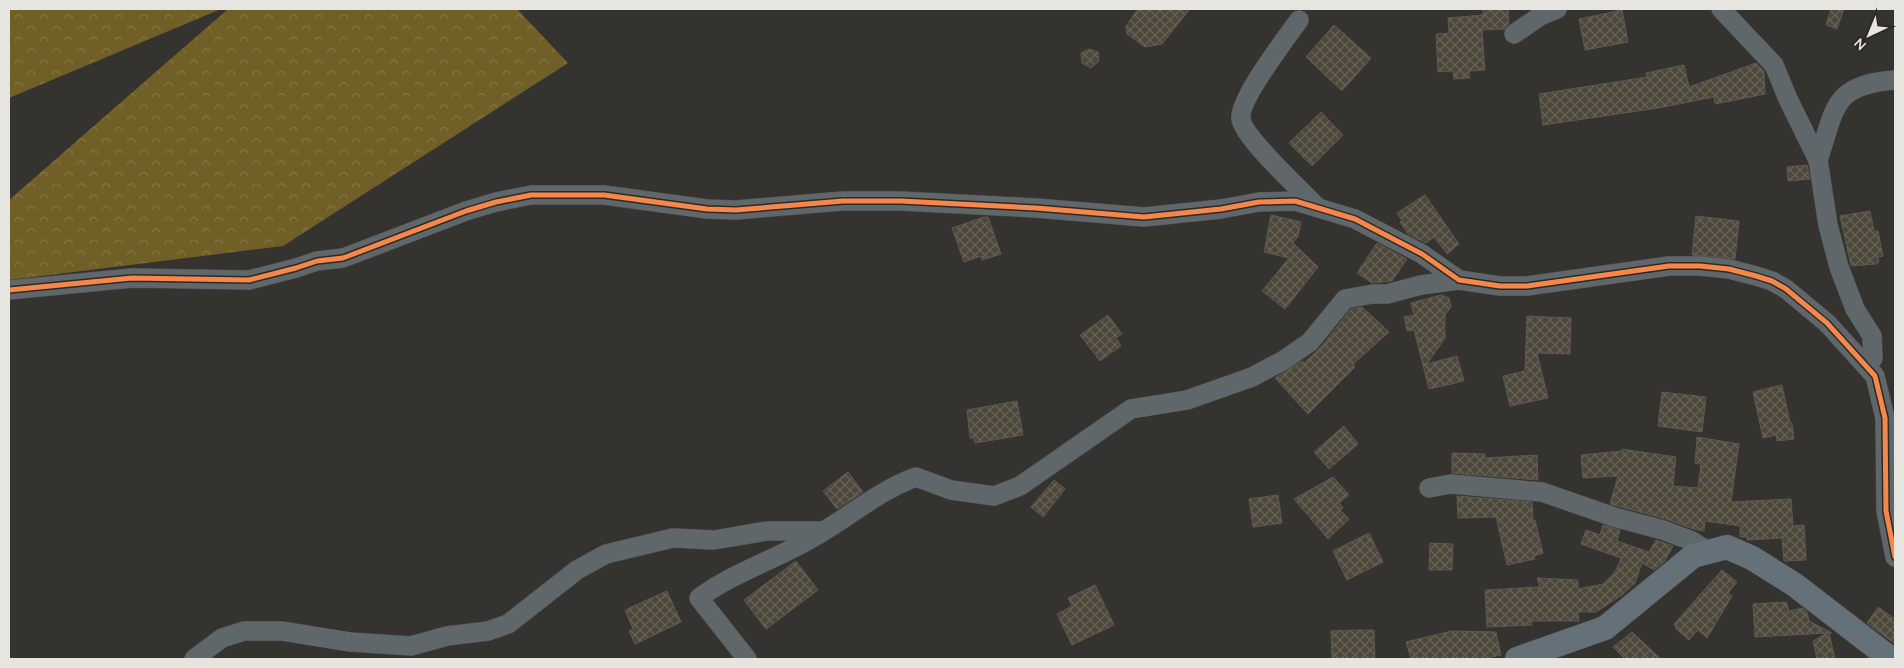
<svg xmlns="http://www.w3.org/2000/svg" width="1904" height="668" font-family="Quicksand,sans-serif">
	<style>
		.forest { fill: url(#forest-crowns) }
		.building { fill: url(#building-cross-hatch); stroke: #5b5956 }
		.lines { fill: none; stroke-linecap: round; stroke-linejoin: round }
		.minor-casing { stroke: #504f4c; stroke-width: 20 }
		.major-casing { stroke: #504f4c; stroke-width: 25 }
		.minor { stroke: #5f676b; stroke-width: 19 }
		.major { stroke: #647179; stroke-width: 24 }
		.cycleway-casing { stroke: #2c2a23; stroke-width: 8 }
		.cycleway { stroke: #f5874c; stroke-width: 5 }
	</style>
	<defs>
		<pattern id="forest-crowns" width="20" height="18" patternUnits="userSpaceOnUse" patternTransform="scale(1.25)"><rect width="20" height="18" fill="#705f27"/><path d="M2 6a3 3 0 1 1 6 0M12 15a3 3 0 1 1 6 0" fill="none" stroke="#847646"/></pattern>
		<pattern id="building-cross-hatch" width="8" height="8" patternUnits="userSpaceOnUse" patternTransform="scale(1.25)"><rect width="8" height="8" fill="#4d483a"/><path d="M0 0l8 8M0 8l8-8" fill="none" stroke="#676256"/></pattern>
	</defs>
	<rect width="100%" height="100%" fill="#35332f"/>
	<!-- forest -->
	<g class="forest">
		<polygon points="9,9 221,9 9,98"/>
		<polygon points="228,9 517,9 568,63 283,246 9,280 9,200"/>
	</g>
	<!-- building -->
	<g class="building">
		<polygon points="1138,9 1190,9 1162,44 1145,47 1127,34 1126,26"/>
		<polygon points="1483,9 1508,9 1509,24 1504,29 1482,30 1485,70 1469,71 1470,78 1454,79 1453,71 1438,72 1436,34 1449,33 1448,18 1483,15"/>
		<polygon points="1831,9 1844,9 1837,29 1826,25"/>
		<polygon points="1622,10 1628,42 1585,50 1579,19"/>
		<polygon points="1334,25 1371,58 1342,91 1306,57"/>
		<polygon points="1089,49 1098,52 1099,61 1091,68 1082,63 1081,53"/>
		<polygon points="1756,63 1764,71 1765,94 1715,104 1714,97 1658,108 1543,125 1539,94 1647,77 1646,73 1684,65 1689,87"/>
		<polygon points="1321,112 1343,135 1312,166 1289,143"/>
		<polygon points="1807,165 1810,179 1788,181 1787,167"/>
		<polygon points="1425,195 1459,244 1447,254 1434,237 1426,243 1408,234 1400,222 1402,221 1397,213"/>
		<polygon points="1870,211 1874,231 1878,231 1883,256 1878,257 1879,262 1876,264 1851,266 1840,216"/>
		<polygon points="1271,215 1301,222 1298,236 1293,243 1318,267 1285,309 1262,291 1289,258 1264,252"/>
		<polygon points="1696,216 1739,221 1735,259 1692,255"/>
		<polygon points="984,217 988,217 1001,254 982,260 981,256 964,262 952,228"/>
		<polygon points="1377,243 1407,259 1392,281 1372,283 1357,273"/>
		<polygon points="1441,295 1449,298 1451,307 1445,315 1445,338 1427,364 1457,356 1464,381 1429,389 1414,330 1407,331 1404,317 1414,315 1411,303"/>
		<polygon points="1362,307 1389,332 1353,364 1355,367 1308,414 1275,378 1302,361 1304,363 1322,346 1351,309"/>
		<polygon points="1108,315 1122,334 1116,338 1121,346 1100,361 1080,335"/>
		<polygon points="1527,316 1571,318 1570,354 1537,353 1548,398 1510,406 1503,376 1525,371"/>
		<polygon points="1782,385 1790,423 1792,423 1794,439 1777,441 1776,435 1763,438 1753,392"/>
		<polygon points="1662,392 1706,397 1702,432 1658,426"/>
		<polygon points="1017,401 1023,435 975,443 974,438 970,438 967,410"/>
		<polygon points="1344,426 1358,444 1329,469 1314,452"/>
		<polygon points="1697,437 1739,444 1731,502 1791,499 1793,526 1804,525 1806,560 1784,561 1782,538 1747,540 1747,537 1740,537 1740,526 1705,521 1704,531 1693,529 1666,519 1610,504 1618,476 1583,478 1581,455 1622,451 1622,449 1676,457 1673,486 1698,488 1701,464 1695,463"/>
		<polygon points="1452,453 1485,454 1485,458 1537,455 1538,480 1452,473"/>
		<polygon points="848,472 863,492 837,509 823,491"/>
		<polygon points="1333,477 1349,495 1339,503 1343,508 1340,510 1349,519 1328,539 1294,499"/>
		<polygon points="1054,480 1065,489 1043,517 1031,507"/>
		<polygon points="1278,495 1282,523 1253,527 1249,499"/>
		<polygon points="1457,496 1532,502 1533,521 1535,520 1543,553 1534,556 1535,559 1507,565 1496,517 1458,518"/>
		<polygon points="1603,525 1620,530 1617,541 1649,552 1656,540 1673,546 1664,562 1654,570 1642,563 1635,583 1622,595 1596,612 1578,612 1579,621 1531,621 1532,625 1487,627 1485,590 1540,587 1537,578 1578,580 1578,589 1603,584 1615,572 1621,558 1581,544 1586,530 1600,535"/>
		<polygon points="1369,533 1383,562 1347,580 1333,551"/>
		<polygon points="1430,543 1453,544 1452,570 1429,570"/>
		<polygon points="796,561 818,590 766,629 744,600"/>
		<polygon points="1722,570 1737,582 1728,593 1732,596 1707,638 1698,630 1689,640 1675,628 1676,627 1674,624"/>
		<polygon points="1095,585 1114,625 1072,645 1057,614 1072,606 1068,598"/>
		<polygon points="667,591 681,622 635,644 629,631 633,629 625,610"/>
		<polygon points="1786,602 1789,611 1803,608 1807,612 1809,621 1832,633 1829,633 1835,659 1817,659 1813,641 1827,633 1755,637 1753,604"/>
		<polygon points="1878,607 1895,619 1895,644 1867,623"/>
		<polygon points="1356,630 1374,630 1375,659 1332,659 1331,631"/>
		<polygon points="1452,631 1496,632 1501,655 1483,659 1411,659 1406,642"/>
		<polygon points="1632,632 1661,659 1625,659 1613,647"/>
	</g>
	<g class="lines">
		<!-- minor casing -->
		<g class="minor-casing">
			<g id="minor">
				<polyline points="1721,9 1774,65 1788,99 1818,160 1828,225 1839,267 1855,309 1872,336 1873,358 1868,366"/>
				<path d="M1299 20C1287 37 1238 100 1241 119 1243 137 1301 190 1316 206"/>
				<polyline points="1514,34 1540,16 1557,9"/>
				<path d="M1818 160C1836 107 1832 85 1895 80"/>
				<polyline points="9,290 132,278 249,280 296,268 317,261 343,258 466,211 496,202 531,195 604,195 707,209 736,210 843,201 901,201 1036,208 1144,217 1221,209 1259,202 1295,201 1355,219 1422,254 1459,280 1500,286 1527,286 1669,266 1700,266 1729,269 1756,276 1772,281 1786,289 1827,323 1875,376 1885,418 1886,511 1895,557"/>
				<polyline points="1429,488 1451,484 1542,492 1614,517 1663,530 1692,541 1708,551"/>
				<polyline points="194,659 222,638 244,631 282,631 350,642 411,646 447,636 488,631 508,624 577,570 606,554 673,538 714,540 767,531 822,531"/>
				<path d="M747 659 699 598C734 572 777 559 814 537 849 517 878 491 916 477L951 490 994 496 1020 486 1131 409 1187 400 1252 377 1284 360 1310 342 1345 299 1373 294H1387L1421 285 1459 280"/>
			</g>
		</g>
		<!-- major casing -->
		<g class="major-casing">
			<polyline id="major" points="1517,659 1605,628 1693,556 1727,547 1752,558 1795,585 1891,659"/>
		</g>
		<!-- minor -->
		<use href="#minor" class="minor"/>
		<!-- major -->
		<use href="#major" class="major"/>
		<!-- cycleway casing -->
		<g class="cycleway-casing">
			<polyline id="cycleway" points="9,290 132,278 249,280 296,268 317,261 343,258 466,211 496,202 531,195 604,195 707,209 736,210 843,201 901,201 1036,208 1144,217 1221,209 1259,202 1295,201 1355,219 1422,254 1459,280 1500,286 1527,286 1669,266 1700,266 1729,269 1756,276 1772,281 1786,289 1827,323 1875,376 1885,418 1886,511 1895,557"/>
		</g>
		<!-- cycleway -->
		<use href="#cycleway" class="cycleway"/>
	</g>
	<!-- border -->
	<rect width="1904" height="668" fill="none" stroke="#e6e5e0" stroke-width="20"/>
	<!-- north arrow -->
	<g transform="translate(1869 35) rotate(224)" stroke="#2c2a23" stroke-width="4" paint-order="stroke">
	<path d="M0-4L9 19L0 12L-9 19Z" fill="#e6e5e0"/>
	<text y="-8" font-size="14" font-weight="bold" text-anchor="middle" fill="#e6e5e0">N</text>
	</g>
</svg>
